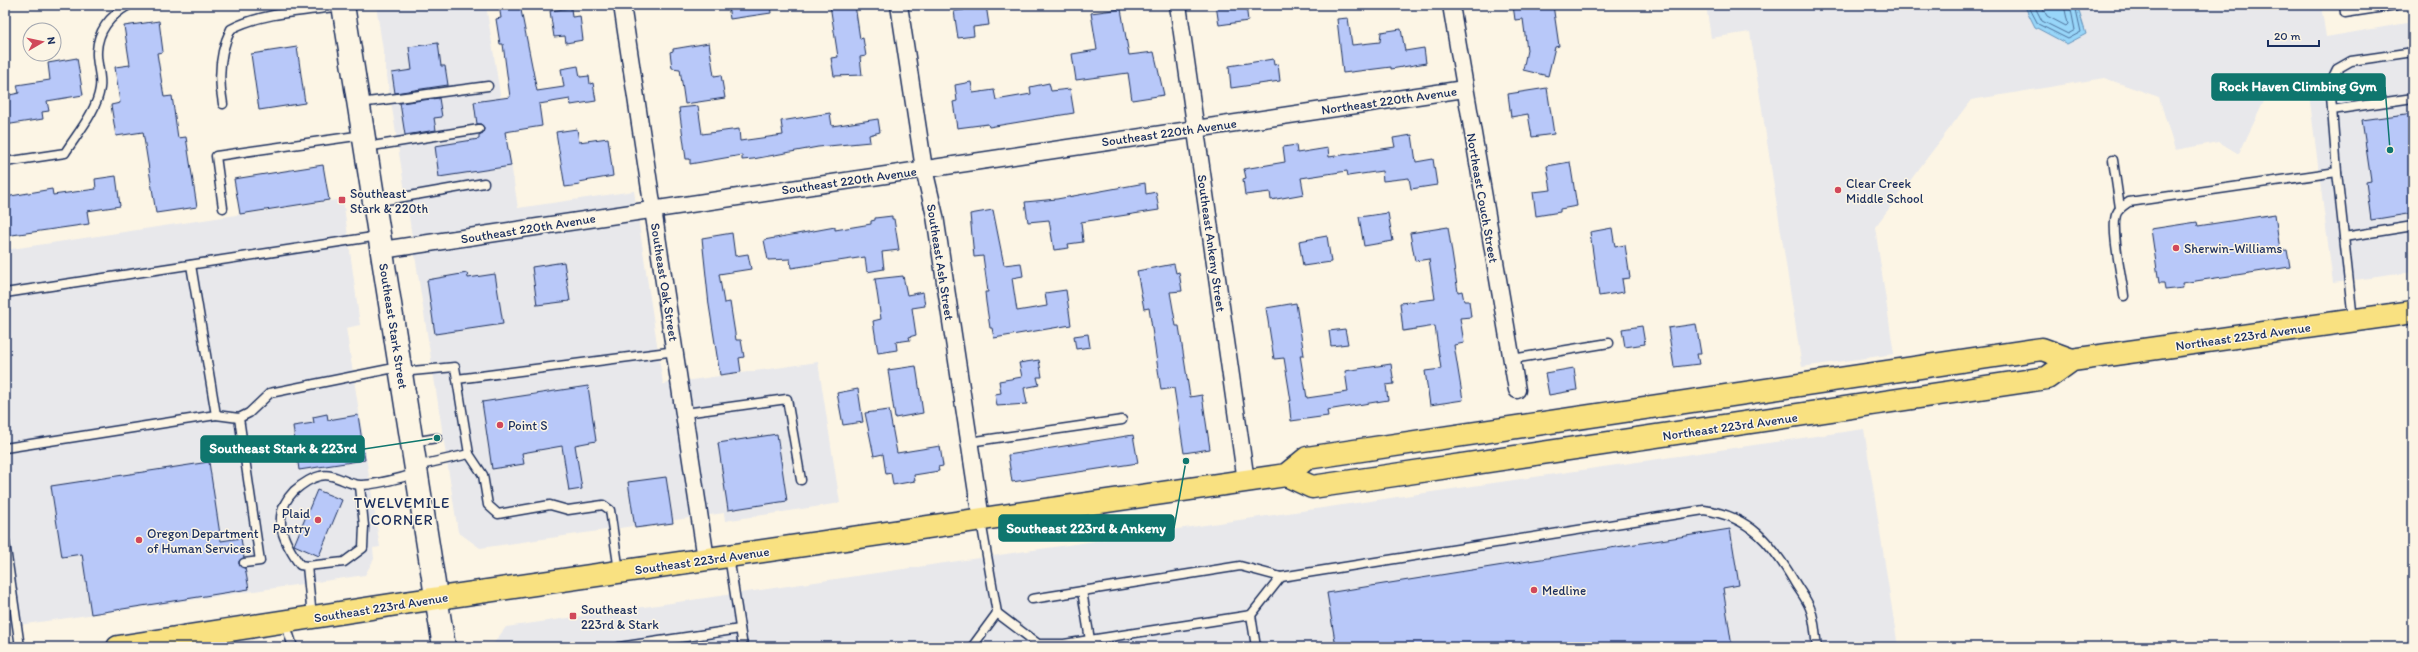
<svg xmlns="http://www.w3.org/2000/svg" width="2418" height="652" font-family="Itim,sans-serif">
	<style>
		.built { fill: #e8e8eb }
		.water { fill: #98d6f9; stroke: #6693bb }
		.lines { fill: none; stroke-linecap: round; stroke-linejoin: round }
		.shore { stroke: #4d729c; stroke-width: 1 }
		.building { fill: #b8c8f9; stroke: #1b2f5e }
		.lane-casing { stroke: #1b2f5e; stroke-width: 11 }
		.street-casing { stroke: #1b2f5e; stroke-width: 19 }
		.secondary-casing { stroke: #1b2f5e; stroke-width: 25 }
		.primary-casing { stroke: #1b2f5e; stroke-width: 25 }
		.lane { stroke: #fcf5e5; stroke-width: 8 }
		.street { stroke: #fcf5e5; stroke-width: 16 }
		.secondary { stroke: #fcf5e5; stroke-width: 22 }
		.primary { stroke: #f9e181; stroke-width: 22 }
		.poi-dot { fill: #d1495b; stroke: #fcf5e5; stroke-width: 1.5 }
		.labels { text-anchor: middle; stroke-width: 3; stroke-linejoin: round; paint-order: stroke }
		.street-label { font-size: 13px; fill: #1b2f5e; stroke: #fcf5e5 }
		.poi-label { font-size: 13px; fill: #1b2f5e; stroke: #fcf5e5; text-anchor: start }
		.quarter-label { font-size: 15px; letter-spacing: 1px; fill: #1b2f5e; stroke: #fcf5e5 }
		.leader { fill: none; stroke: #0f766e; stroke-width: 1.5 }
		.callout-dot { fill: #0f766e; stroke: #fcf5e5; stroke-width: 1.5 }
		.callout { fill: #0f766e; stroke: #0f766e; stroke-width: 1.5 }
		.callout-label { font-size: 14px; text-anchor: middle; font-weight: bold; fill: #fff }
	</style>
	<rect width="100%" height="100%" fill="#fcf5e5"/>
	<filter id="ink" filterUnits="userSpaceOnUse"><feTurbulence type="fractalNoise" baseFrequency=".025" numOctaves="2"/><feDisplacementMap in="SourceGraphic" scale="8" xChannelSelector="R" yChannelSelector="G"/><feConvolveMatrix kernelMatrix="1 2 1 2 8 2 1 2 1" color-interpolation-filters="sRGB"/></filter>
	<g filter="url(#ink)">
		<!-- built -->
		<g class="built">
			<polygon points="376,5 486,5 518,208 634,191 663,384 818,362 840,503 725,521 724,513 480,548 458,532"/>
			<polygon points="1706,5 2321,5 2326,37 2413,22 2413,272 2333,283 2309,94 2265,99 2239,154 2219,142 2175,150 2159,97 2104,78 1971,100 1875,227 1894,354 1802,367 1750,32 1711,38"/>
			<polygon points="343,199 360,325 346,328 380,547 373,548 374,559 365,575 5,627 5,250"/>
			<polygon points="1864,429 1898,647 491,647 506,627"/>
		</g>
		<!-- water -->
		<polygon class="water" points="2024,5 2077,5 2086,34 2067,44 2035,27"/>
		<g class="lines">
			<!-- shore -->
			<g class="shore">
				<polyline points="2028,5 2038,24 2068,39 2081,32 2075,5"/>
				<polyline points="2034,5 2042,21 2068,34 2075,30 2070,5"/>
				<polyline points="2041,5 2047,16 2066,26 2068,24 2064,5"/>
			</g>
		</g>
		<!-- building -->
		<g class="building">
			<polygon points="499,5 520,5 537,91 564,87 561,69 578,66 580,77 589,76 590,84 593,83 596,101 571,105 570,99 539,104 542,126 505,132 511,166 439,177 435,146 479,139 479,135 483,133 484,129 481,124 477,124 474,102 510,97 503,44 500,44 496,19 501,18"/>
			<polygon points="728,5 770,5 771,13 730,19"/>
			<polygon points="830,5 855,5 860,39 863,38 866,56 860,57 862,75 834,76 831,58 838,57"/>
			<polygon points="963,5 986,5 989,25 973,27 974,36 958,38 954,11 964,10"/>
			<polygon points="1216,5 1246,5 1248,21 1219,25"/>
			<polygon points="1513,5 1553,5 1559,46 1555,47 1548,76 1523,70 1527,50 1523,19 1515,20"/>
			<polygon points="571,8 572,17 580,16 583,40 566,43 565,36 554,37 550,11"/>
			<polygon points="1121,9 1129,55 1154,52 1164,95 1132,100 1128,73 1076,80 1072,54 1097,50 1091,13"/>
			<polygon points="1348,18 1352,45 1380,42 1381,32 1401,29 1405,51 1424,48 1426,63 1391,69 1391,67 1343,73 1337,19"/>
			<polygon points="159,21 163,52 157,53 164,97 172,96 178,138 186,137 197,207 156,213 143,132 116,136 111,105 120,103 115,67 130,65 124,26"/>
			<polygon points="438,43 441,66 445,66 448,85 395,93 392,73 412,70 409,47"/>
			<polygon points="709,43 714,76 721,75 725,98 685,104 680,69 672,68 670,52 673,51 673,49"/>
			<polygon points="297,47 305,103 259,110 251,54"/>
			<polygon points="77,58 83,95 47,101 49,111 42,112 43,119 5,125 5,96 19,93 17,85 50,80 48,63"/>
			<polygon points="1273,59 1274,65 1278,64 1280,81 1231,88 1229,66"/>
			<polygon points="971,82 973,93 994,90 996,100 1031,94 1030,87 1049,83 1051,91 1070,89 1074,113 989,127 988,124 957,128 953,102 957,101 955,85"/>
			<polygon points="1547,88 1554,134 1532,137 1528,114 1511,117 1508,94"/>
			<polygon points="439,98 442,117 434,118 436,130 405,135 400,103"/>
			<polygon points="698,106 702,134 739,129 740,141 783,135 781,121 830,113 832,126 878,119 880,132 869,135 870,142 818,147 753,159 742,160 742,155 690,164 690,159 686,159 679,108"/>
			<polygon points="2413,113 2413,213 2371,220 2366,182 2371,181 2362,120"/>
			<polygon points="577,129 579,142 608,138 613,176 579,182 580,185 565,187 556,132"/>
			<polygon points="1412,135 1416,162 1433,159 1437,185 1411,189 1409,178 1383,181 1382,171 1348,176 1347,171 1301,178 1304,194 1271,200 1270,192 1245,195 1243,179 1246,178 1244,169 1285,162 1283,147 1296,145 1297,153 1328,148 1329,157 1395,147 1393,138"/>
			<polygon points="1570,162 1577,206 1560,209 1560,212 1536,216 1533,192 1551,190 1547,166"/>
			<polygon points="323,165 329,200 240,214 234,179"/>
			<polygon points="116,176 120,206 87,211 89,224 5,236 5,197 52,189 53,195 96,189 95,179"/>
			<polygon points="1145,183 1146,194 1156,192 1159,210 1081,222 1083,242 1068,244 1069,248 1054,250 1049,220 1028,222 1025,202 1057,199"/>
			<polygon points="993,210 1004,265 1021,263 1023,276 1012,278 1017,311 1047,306 1045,293 1066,290 1071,325 994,338 992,328 990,328 986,302 985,292 988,292 983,256 974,257 970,214"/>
			<polygon points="1388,213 1393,241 1364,246 1359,217"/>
			<polygon points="2275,214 2280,251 2287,250 2290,267 2182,283 2183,288 2165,290 2164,283 2159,283 2151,229 2197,222 2198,226"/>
			<polygon points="892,216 892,219 894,219 899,250 882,252 884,269 867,272 865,257 791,268 790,259 768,260 764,240 835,227 835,230 871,224 871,221 875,220 875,218"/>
			<polygon points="1448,227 1458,292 1462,291 1464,301 1469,301 1471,317 1460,318 1464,343 1454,345 1463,400 1430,405 1425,371 1441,369 1435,326 1403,331 1400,303 1435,299 1429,259 1415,261 1410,233"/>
			<polygon points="1612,228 1615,247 1625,245 1630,278 1622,279 1624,292 1599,296 1590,232"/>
			<polygon points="732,233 735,256 748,254 751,269 719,274 724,303 730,302 736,340 741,340 744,357 739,358 741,372 720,375 709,305 702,238"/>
			<polygon points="1327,236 1331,262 1303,266 1299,241"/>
			<polygon points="564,262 570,301 537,305 532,267"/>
			<polygon points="1174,264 1176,273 1179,272 1182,291 1170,292 1176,326 1179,326 1190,397 1202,395 1210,449 1184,453 1174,388 1161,390 1149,308 1144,309 1137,271"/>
			<polygon points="467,273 468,278 495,274 503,324 435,334 427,280"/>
			<polygon points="903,276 907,295 923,292 925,306 912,308 916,335 909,337 910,340 896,342 897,350 878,353 873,321 881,319 875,279"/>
			<polygon points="1296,303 1304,355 1300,355 1307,398 1348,392 1345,371 1391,364 1394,384 1386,385 1388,400 1327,410 1328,416 1291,421 1289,401 1291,401 1284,358 1274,359 1266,308"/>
			<polygon points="1696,324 1701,354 1697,354 1699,364 1674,367 1668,328"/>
			<polygon points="1642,326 1645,344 1625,347 1622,329"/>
			<polygon points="1345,329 1348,344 1331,346 1329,331"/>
			<polygon points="1088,334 1090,347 1076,349 1074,336"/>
			<polygon points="1039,360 1042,377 1037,377 1039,385 1024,388 1027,404 997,406 995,394 1001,393 999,381 1022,377 1019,363"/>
			<polygon points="916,366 923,413 895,418 888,370"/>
			<polygon points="1574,368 1577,390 1549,395 1545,373"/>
			<polygon points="588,386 596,441 575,445 582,489 569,491 562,446 522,453 524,464 492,469 482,402"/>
			<polygon points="858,389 863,422 843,425 837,393"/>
			<polygon points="889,410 897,453 940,446 943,466 938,467 939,471 914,475 915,481 893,485 891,473 886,474 883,454 874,456 865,413"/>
			<polygon points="327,414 328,420 358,415 365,460 299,470 293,426 314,423 313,417"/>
			<polygon points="777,434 787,501 728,510 718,443"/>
			<polygon points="1133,435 1138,463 1012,482 1008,455"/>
			<polygon points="209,462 221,541 241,538 244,558 239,561 239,564 245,568 249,589 91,614 82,554 62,557 51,486"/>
			<polygon points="666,477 673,523 635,528 628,482"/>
			<polygon points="317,490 342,500 319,556 294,545"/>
			<polygon points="1730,529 1739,585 1723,588 1732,647 1336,647 1327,593"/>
		</g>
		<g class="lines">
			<!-- lane casing -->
			<g class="lane-casing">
				<g id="lane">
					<polyline points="2344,5 2345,13 2397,5"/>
					<polyline points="360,103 488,86"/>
					<path d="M223 104C218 78 219 53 231 29 263 12 307 11 343 6"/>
					<polyline points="2332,110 2413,98"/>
					<polyline points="366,147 479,129"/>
					<polyline points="2113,160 2120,208"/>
					<path d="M5 162 65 153C77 134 97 111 100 88 102 76 96 63 97 51 98 30 111 15 129 5"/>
					<polyline points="375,202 484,183"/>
					<polyline points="223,208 216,156 363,135"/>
					<polyline points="2344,237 2413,226"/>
					<polyline points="5,293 379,236"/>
					<path d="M2124 296C2122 278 2111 231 2116 215 2118 209 2123 206 2129 202L2337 172"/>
					<polyline points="2353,320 2337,172 2330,83 2337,69 2351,61 2413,52"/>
					<polyline points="1512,359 1609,343"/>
					<polyline points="401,372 455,367 469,454 416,466"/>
					<polyline points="457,379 676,351"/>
					<polyline points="685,413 787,399 801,480"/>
					<polyline points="216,415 239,418"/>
					<polyline points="412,442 437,438"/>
					<polyline points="969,442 1122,420"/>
					<polyline points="5,448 216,415 191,265"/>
					<polyline points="469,454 483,475 488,505 498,514 550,505 568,510 603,505 610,510 619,571"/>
					<polyline points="5,542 20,647"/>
					<polyline points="729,556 743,647"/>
					<polyline points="244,563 260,561 239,418 249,413 270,393 399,367"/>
					<polyline points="307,566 344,562 363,548 364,526 360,486"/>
					<polyline points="1082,591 1090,640"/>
					<polyline points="1032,599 1240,566 1281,577"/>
					<path d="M997 613 1038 644H1064L1251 615 1281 577 1704 510C1750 516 1772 544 1794 581 1799 590 1806 598 1810 608 1815 619 1815 635 1817 647"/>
					<polyline points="1251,615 1256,647"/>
					<path d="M312 617 307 566 300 565C283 541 270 516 294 491 301 485 311 478 320 476 335 472 348 486 362 485 380 484 398 478 416 474"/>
					<polyline points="285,622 293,647"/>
					<polyline points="619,647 740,629"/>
					<polyline points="972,647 997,613 981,521"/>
				</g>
			</g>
			<!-- street casing -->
			<g class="street-casing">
				<g id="street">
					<polyline points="622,5 706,559"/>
					<polyline points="899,5 924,169 935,216 981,519"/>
					<polyline points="1178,5 1246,481"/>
					<polyline points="1451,5 1517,390"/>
					<polyline points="382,250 1464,89"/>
				</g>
			</g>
			<!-- secondary casing -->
			<g class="secondary-casing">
				<polyline id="secondary" points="343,5 444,647"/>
			</g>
			<!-- primary casing -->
			<g class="primary-casing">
				<g id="primary">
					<polyline points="1286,475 1312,487 1381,477 2047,378 2072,360 2413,312"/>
					<polyline points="118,647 404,603 1286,475 1307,458 2042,349 2072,360"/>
				</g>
			</g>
			<!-- lane -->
			<use href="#lane" class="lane"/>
			<!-- street -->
			<use href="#street" class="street"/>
			<!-- secondary -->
			<use href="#secondary" class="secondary"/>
			<!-- primary -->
			<use href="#primary" class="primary"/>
		</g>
	</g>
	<!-- markers -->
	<g class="poi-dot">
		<circle cx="1838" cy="190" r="4"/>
		<rect x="338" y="196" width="8" height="8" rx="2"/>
		<circle cx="2176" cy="248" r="4"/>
		<circle cx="500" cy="425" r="4"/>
		<circle cx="318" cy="520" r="4"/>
		<circle cx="139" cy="540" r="4"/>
		<circle cx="1534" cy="590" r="4"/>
		<rect x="569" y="612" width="8" height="8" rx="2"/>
	</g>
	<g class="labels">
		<!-- street labels -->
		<g class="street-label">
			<text transform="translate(1389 100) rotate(-8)" y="5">Northeast 220th Avenue</text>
			<text transform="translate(1169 132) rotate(-8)" y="5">Southeast 220th Avenue</text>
			<text transform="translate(849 180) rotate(-8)" y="5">Southeast 220th Avenue</text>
			<text transform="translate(1483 198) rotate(80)" y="5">Northeast Couch Street</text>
			<text transform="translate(528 228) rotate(-9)" y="5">Southeast 220th Avenue</text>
			<text transform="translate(1212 243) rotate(82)" y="5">Southeast Ankeny Street</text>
			<text transform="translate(941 262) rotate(81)" y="5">Southeast Ash Street</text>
			<text transform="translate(665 282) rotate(81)" y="5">Southeast Oak Street</text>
			<text transform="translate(394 326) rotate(81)" y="5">Southeast Stark Street</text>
			<text transform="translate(2243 336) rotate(-8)" y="5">Northeast 223rd Avenue</text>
			<text transform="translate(1730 426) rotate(-8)" y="5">Northeast 223rd Avenue</text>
			<text transform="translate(702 560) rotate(-8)" y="5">Southeast 223rd Avenue</text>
			<text transform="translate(381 607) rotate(-9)" y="5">Southeast 223rd Avenue</text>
		</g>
		<!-- poi labels -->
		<g class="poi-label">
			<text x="1846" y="188">Clear Creek<tspan x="1846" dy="15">Middle School</tspan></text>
			<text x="350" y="198">Southeast<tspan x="350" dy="15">Stark &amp; 220th</tspan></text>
			<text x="2184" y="253">Sherwin-Williams</text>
			<text x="508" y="430">Point S</text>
			<text x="310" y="518" text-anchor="end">Plaid<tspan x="310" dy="15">Pantry</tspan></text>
			<text x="147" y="538">Oregon Department<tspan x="147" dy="15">of Human Services</tspan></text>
			<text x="1542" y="595">Medline</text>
			<text x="581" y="614">Southeast<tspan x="581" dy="15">223rd &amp; Stark</tspan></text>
		</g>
		<!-- quarter labels -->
		<g class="quarter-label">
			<text x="402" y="508">TWELVEMILE<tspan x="402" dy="17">CORNER</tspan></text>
		</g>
	</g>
	<!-- callouts -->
	<path class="leader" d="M2390 150L2385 87M437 438L364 449M1186 461L1174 528"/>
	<g class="callout-dot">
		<circle cx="2390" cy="150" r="4"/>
		<circle cx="437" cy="438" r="4"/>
		<circle cx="1186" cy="461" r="4"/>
	</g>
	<g class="callout">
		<rect x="2212" y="74" width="173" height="26" rx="4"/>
		<rect x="201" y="436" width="163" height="26" rx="4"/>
		<rect x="999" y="515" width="175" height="26" rx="4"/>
	</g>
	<g class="callout-label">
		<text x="2298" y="91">Rock Haven Climbing Gym</text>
		<text x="283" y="453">Southeast Stark &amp; 223rd</text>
		<text x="1086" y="533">Southeast 223rd &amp; Ankeny</text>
	</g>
	<!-- margin -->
	<rect width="2418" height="652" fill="none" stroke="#fcf5e5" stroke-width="20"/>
	<rect x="10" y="10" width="2398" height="632" fill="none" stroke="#1b2f5e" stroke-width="1.5" filter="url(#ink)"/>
	<!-- north arrow -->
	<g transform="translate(42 42) rotate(81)"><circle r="19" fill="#fcf5e5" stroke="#a2a6af"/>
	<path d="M0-3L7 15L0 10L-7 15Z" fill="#d1495b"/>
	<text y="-6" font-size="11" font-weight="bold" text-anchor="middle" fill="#1b2f5e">N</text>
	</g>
	<!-- scale -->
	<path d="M2268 40v6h51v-6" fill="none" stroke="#1b2f5e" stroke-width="2"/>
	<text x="2274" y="40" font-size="12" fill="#1b2f5e" stroke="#fcf5e5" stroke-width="3" paint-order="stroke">20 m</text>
</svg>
